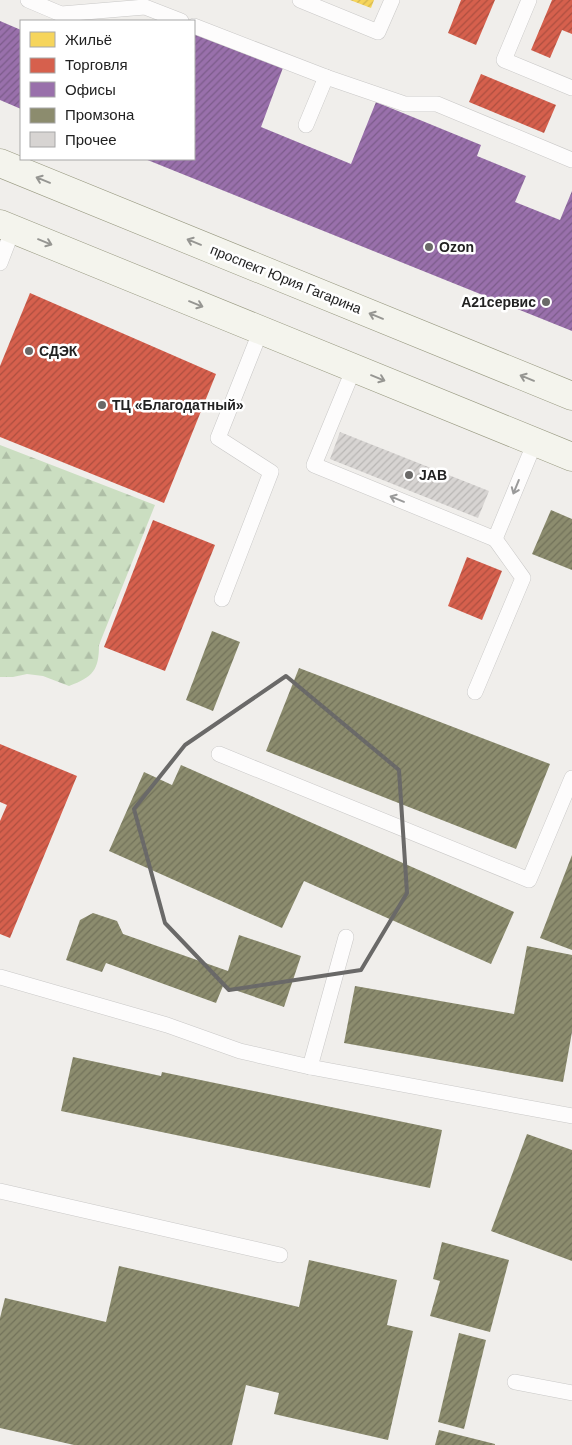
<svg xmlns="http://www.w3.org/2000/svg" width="572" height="1445" font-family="Arial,sans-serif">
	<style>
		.forest { fill: url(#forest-firs) }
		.homes { fill: url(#homes-hatch) }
		.shops { fill: url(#shops-hatch) }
		.offices { fill: url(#offices-hatch) }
		.industry { fill: url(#industry-hatch) }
		.building { fill: url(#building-hatch) }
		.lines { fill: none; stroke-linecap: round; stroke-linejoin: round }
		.lane-casing { stroke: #c9c8c7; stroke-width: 16 }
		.secondary-casing { stroke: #999a82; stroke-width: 29 }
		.lane { stroke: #fdfcfc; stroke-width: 15 }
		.secondary { stroke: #f4f4ed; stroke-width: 28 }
		.oneway { stroke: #969692 }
		.oneway2 { stroke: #9a9a9a }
		.marked { fill: none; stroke: #6a6968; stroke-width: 4; stroke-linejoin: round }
		.poi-dot { fill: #6a6968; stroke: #fff; stroke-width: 2 }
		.labels { text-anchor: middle; stroke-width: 5; stroke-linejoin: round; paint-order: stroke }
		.poi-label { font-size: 14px; font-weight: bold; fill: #222; stroke: #fff; text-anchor: start }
		.street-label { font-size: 14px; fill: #222; stroke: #fff }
	</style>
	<defs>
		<pattern id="forest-firs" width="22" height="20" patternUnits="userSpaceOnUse" patternTransform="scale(1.25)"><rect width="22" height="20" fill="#cbdec1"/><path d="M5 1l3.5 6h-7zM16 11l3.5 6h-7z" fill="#aebea6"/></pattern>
		<pattern id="homes-hatch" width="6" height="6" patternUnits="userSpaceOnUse" patternTransform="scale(1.25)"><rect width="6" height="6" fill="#f6d55c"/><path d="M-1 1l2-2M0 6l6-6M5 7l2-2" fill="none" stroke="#d3b750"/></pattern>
		<pattern id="shops-hatch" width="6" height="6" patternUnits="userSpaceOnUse" patternTransform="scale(1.25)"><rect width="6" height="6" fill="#d6604d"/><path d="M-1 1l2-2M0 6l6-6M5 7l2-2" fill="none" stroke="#ad4f40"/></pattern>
		<pattern id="offices-hatch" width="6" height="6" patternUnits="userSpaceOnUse" patternTransform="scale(1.25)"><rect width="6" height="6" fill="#9970ab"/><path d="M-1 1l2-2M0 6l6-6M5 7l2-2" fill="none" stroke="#7c5c8b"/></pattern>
		<pattern id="industry-hatch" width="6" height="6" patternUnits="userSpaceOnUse" patternTransform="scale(1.25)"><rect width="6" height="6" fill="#8c8c6e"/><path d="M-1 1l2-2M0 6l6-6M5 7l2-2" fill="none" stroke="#72725a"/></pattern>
		<pattern id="building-hatch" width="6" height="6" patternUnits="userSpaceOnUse" patternTransform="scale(1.25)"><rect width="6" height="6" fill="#d7d4d2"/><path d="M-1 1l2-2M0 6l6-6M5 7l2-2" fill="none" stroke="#b8b6b4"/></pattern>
	</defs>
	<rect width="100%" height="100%" fill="#f0eeeb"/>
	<!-- forest -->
	<path class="forest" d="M0 445 155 505 99 645C99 670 93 677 69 686L43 676 27 674 13 677H0Z"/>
	<!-- homes -->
	<polygon class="homes" points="350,0 374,0 371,8"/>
	<!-- shops -->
	<g class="shops">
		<polygon points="461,0 495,0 476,45 448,33"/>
		<polygon points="552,0 572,0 572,34 562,30 550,58 531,50"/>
		<polygon points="481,74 556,105 544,133 469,102"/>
		<polygon points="30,293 216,374 164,503 0,437 0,366"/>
		<polygon points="153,520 215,545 165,671 104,647"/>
		<polygon points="467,557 502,571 482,620 448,606"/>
		<polygon points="0,744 77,776 10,938 0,934 0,821 7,805 0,802"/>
	</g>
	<!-- offices -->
	<g class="offices">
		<polygon points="0,21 21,30 21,109 0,100"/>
		<polygon points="194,29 284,65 261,127 351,164 376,102 481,145 477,156 526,176 515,202 560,220 572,191 572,331 145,159 194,159"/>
	</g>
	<!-- industry -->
	<g class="industry">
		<polygon points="551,510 572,519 572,570 532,554"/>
		<polygon points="212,631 240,642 213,711 186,700"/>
		<polygon points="299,668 550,764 516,849 266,751"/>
		<polygon points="181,765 514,912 491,964 304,881 282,928 109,851 144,772 172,785"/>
		<polygon points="572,855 572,950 540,938"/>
		<polygon points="93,913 117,921 123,934 228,971 239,935 301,956 284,1007 223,986 216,1003 106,963 102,972 66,960 80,920"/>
		<polygon points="527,946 572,955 572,1032 563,1082 344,1043 355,986 514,1014"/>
		<polygon points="73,1057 161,1076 162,1072 442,1130 430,1188 61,1111"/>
		<polygon points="527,1134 572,1150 572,1261 491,1231"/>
		<polygon points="442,1242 509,1260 490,1332 430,1316 440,1281 433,1279"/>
		<polygon points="309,1260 397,1280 387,1325 413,1331 388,1440 274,1414 279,1393 246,1385 232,1445 74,1445 0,1428 0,1318 5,1298 106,1322 119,1266 299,1307"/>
		<polygon points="459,1333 486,1340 464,1429 438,1422"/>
		<polygon points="439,1430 495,1444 495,1445 435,1445"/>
	</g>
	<!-- building -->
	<polygon class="building" points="340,432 489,491 478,518 330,459"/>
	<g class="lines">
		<!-- lane casing -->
		<g class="lane-casing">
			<g id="lane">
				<polyline points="28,0 61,14 145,7 181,21"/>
				<polyline points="300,0 378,32 392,0"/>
				<polyline points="529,0 504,60 572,88"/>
				<polyline points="194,26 326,77 405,104 437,104 572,160"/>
				<polyline points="306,125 326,77"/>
				<polyline points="0,263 13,229"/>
				<polyline points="354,368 314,465 495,539 535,442"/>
				<polyline points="222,599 271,472 218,438 261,330"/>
				<polyline points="475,692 523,578 495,539"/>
				<polyline points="219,754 529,880 572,778"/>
				<polyline points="0,977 167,1025 240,1051 310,1067 572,1116"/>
				<polyline points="310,1067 346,937"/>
				<polyline points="0,1191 280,1255"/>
				<polyline points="515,1382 572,1393"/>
			</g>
		</g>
		<!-- secondary casing -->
		<g class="secondary-casing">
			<g id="secondary">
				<polyline points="0,163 572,396"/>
				<polyline points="0,224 572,457"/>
			</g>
		</g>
		<!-- lane -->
		<use href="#lane" class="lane"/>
		<!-- secondary -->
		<use href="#secondary" class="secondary"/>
	</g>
	<!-- one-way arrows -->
	<defs><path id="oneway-shaft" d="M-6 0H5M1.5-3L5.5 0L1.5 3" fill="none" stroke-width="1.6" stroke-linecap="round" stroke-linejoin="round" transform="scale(1.25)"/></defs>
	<g class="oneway">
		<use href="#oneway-shaft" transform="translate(43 180) rotate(-158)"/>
		<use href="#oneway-shaft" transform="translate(45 242) rotate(22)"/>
		<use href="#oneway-shaft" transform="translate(194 242) rotate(-158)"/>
		<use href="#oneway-shaft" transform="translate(196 304) rotate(22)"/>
		<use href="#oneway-shaft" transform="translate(376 316) rotate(-158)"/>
		<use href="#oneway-shaft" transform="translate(378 378) rotate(22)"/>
		<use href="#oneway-shaft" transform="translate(527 378) rotate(-158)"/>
	</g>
	<g class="oneway2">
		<use href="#oneway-shaft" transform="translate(516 487) rotate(112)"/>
		<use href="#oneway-shaft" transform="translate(397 499) rotate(-158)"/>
	</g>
	<!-- marked area -->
	<path class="marked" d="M286 676 399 770 407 893 361 970 229 990 165 923 134 809 185 745Z"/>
	<!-- markers -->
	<g class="poi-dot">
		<circle cx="429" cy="247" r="5"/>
		<circle cx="546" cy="302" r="5"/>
		<circle cx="29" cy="351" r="5"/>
		<circle cx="102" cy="405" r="5"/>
		<circle cx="409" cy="475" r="5"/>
	</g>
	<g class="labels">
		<!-- poi labels -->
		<g class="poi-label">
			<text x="439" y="252">Ozon</text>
			<text x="536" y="307" text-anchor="end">А21сервис</text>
			<text x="39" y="356">СДЭК</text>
			<text x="112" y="410">ТЦ «Благодатный»</text>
			<text x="419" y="480">JAB</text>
		</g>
		<!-- street labels -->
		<g class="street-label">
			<text transform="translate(286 279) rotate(22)" y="5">проспект Юрия Гагарина</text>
		</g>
	</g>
	<!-- legend -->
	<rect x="20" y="20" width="175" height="140" fill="#ffffff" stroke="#a7a7a7"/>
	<rect x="30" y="32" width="25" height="15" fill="#f6d55c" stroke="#a7a7a7"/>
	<text x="65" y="45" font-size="15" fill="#222222">Жильё</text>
	<rect x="30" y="58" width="25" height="15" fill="#d6604d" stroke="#a7a7a7"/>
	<text x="65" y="70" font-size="15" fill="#222222">Торговля</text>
	<rect x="30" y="82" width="25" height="15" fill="#9970ab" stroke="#a7a7a7"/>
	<text x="65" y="95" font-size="15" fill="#222222">Офисы</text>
	<rect x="30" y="108" width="25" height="15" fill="#8c8c6e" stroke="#a7a7a7"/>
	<text x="65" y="120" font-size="15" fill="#222222">Промзона</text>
	<rect x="30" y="132" width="25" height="15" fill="#d7d4d2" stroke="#a7a7a7"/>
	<text x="65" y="145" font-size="15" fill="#222222">Прочее</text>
</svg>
